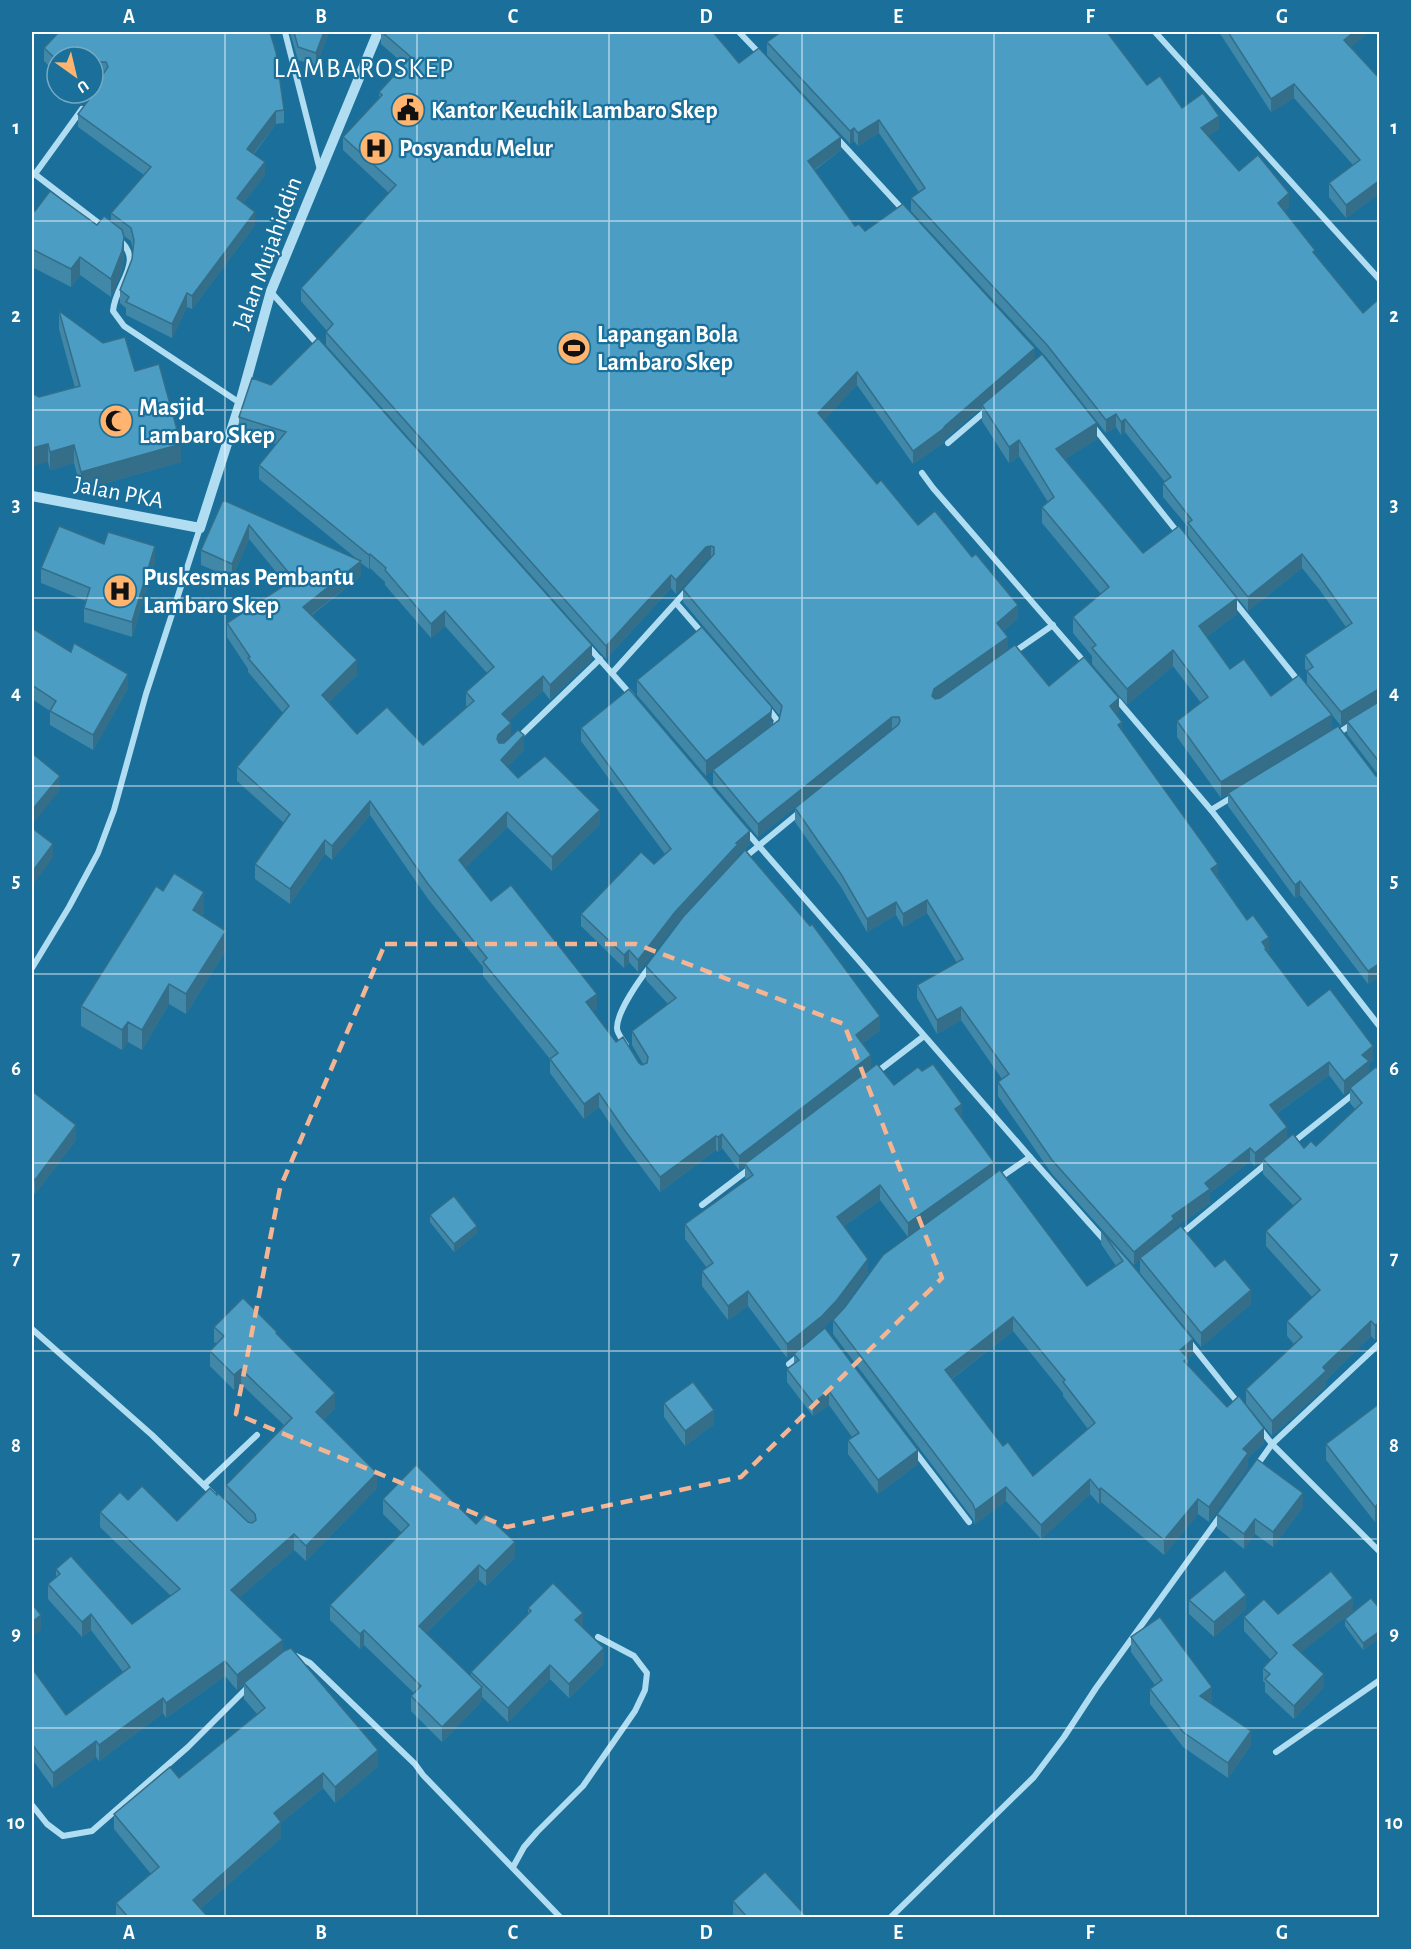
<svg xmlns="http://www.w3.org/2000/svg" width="1411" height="1949" font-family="'Alegreya Sans',sans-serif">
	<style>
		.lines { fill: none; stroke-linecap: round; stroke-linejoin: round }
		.minor { stroke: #b0ddf1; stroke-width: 6 }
		.tertiary { stroke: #b0ddf1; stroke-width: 10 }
		.wall { fill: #4087a8; fill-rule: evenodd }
		.shaded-wall { fill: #346e88 }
		.building { fill: #4b9dc3; stroke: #346e88; stroke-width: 1.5; fill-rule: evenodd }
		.marked { fill: none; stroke: #f5b492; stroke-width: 4.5; stroke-dasharray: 12 8; stroke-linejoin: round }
		.grid { fill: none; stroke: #fff; stroke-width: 1.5; stroke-opacity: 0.55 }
		.labels { text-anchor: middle; stroke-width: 4.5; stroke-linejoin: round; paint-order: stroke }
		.poi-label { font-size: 24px; font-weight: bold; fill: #fff; stroke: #1a709a; text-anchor: start }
		.street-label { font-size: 24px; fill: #fff; stroke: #1a709a }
		.quarter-label { font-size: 27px; letter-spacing: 1.5px; fill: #fff; stroke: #1a709a }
		.neatline { fill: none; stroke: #fff; stroke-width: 2 }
		.grid-label { font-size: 20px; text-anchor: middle; font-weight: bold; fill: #fff }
	</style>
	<rect width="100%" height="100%" fill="#1a709a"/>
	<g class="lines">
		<!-- minor -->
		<g class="minor">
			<polyline points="285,32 320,170"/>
			<polyline points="739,32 761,55"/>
			<polyline points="1155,32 1380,280"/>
			<polyline points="835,136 905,212"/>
			<polyline points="32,172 105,228"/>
			<polyline points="35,174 82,109"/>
			<path d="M117 238C147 261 115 283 113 311L124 326 240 403"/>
			<polyline points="271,292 320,347"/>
			<polyline points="1092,425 1179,534"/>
			<polyline points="948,443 989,408"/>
			<polyline points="922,473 933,488 1086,664"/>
			<polyline points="1233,600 1300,683"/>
			<polyline points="676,603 703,634"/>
			<polyline points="587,645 632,696"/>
			<polyline points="1014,652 1053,625"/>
			<polyline points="612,673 688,589"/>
			<polyline points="1114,696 1211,810 1380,1027"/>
			<polyline points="767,707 777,720 775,729"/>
			<polyline points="1335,735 1354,723"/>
			<polyline points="518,738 600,659"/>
			<polyline points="1211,810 1234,796"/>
			<polyline points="745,830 1030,1157 1106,1242"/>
			<polyline points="744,858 801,811"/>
			<polyline points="32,968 69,907 98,853 114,810 146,694 200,528"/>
			<path d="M626 1045C623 1040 617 1034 617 1028 617 1011 640 979 651 965"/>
			<polyline points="877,1072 924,1036"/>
			<polyline points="1291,1144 1356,1092"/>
			<polyline points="998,1179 1030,1157"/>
			<polyline points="702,1205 752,1167"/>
			<polyline points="1180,1235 1267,1163"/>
			<polyline points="32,1329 152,1435 213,1494"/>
			<polyline points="1187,1339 1239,1404"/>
			<polyline points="789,1364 800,1355"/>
			<polyline points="1261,1430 1272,1444 1380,1552"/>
			<polyline points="913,1449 969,1522"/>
			<polyline points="1255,1468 1272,1444 1380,1343"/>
			<polyline points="204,1485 257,1435"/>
			<polyline points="1380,1655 1380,1661"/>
			<polyline points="292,1658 296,1656 310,1663 415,1764 423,1775 561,1918"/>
			<polyline points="1276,1752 1380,1680"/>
			<polyline points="32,1805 47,1824 63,1836 92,1831 188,1747 249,1686"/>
			<polyline points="513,1867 524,1847 537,1832 583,1786 635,1711 645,1690 647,1673 634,1656 598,1637"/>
			<polyline points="890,1918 1034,1777 1064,1737 1096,1688 1221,1515"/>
		</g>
		<!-- tertiary -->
		<polyline class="tertiary" points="32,496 200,528 240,403 271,291 378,32"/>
	</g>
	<!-- wall -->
	<g class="wall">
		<polygon points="59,32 284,110 284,123 276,124 254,154 265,175 243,203 255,225 192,309 187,307 172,338 126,315 126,308 120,303 120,290 132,259 133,250 131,241 124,236 124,255 122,270 111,297 80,275 71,287 32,267 32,209 35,211 97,225 111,221 111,213 144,175 78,127 78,114 91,96 91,93 93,93 102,75 100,76 57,57 57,74 44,61 44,48"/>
		<polygon points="290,32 329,32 316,66 298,60"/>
		<path d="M381 32H713L739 63 841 150 815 170 855 226 865 231 1035 359 1097 439 1065 459 1143 553 1237 614 1206 637 1230 669 1271 696 1332 730 1376 776 1380 777V976L1368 984 1300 895 1295 898 1228 806V794L1221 798 1177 737V721L1201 703 1173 666 1127 705 1092 664V656L1073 633V617L1101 594 1042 523V507L1048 502 1019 456 1009 463 982 421V407L945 439 943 443 913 464 857 385 824 420 877 484 918 525 1018 618 1003 631 1008 650 1049 686 1119 712 1116 714 1122 731 1218 877 1247 920 1269 950 1267 952 1308 1006 1373 1059 1369 1063V1073L1380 1071V1338L1375 1340 1371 1336 1326 1380V1386L1272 1436 1246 1404V1389L1294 1344 1287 1336V1321L1312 1297 1266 1246V1231L1294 1206 1263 1174V1160L1255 1166 1250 1161 1210 1193V1203L1174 1228V1231L1215 1267 1251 1304 1201 1347 1140 1273V1259L1134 1265 1052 1174 998 1096V1082L1002 1079 961 1020 937 1034 917 998V985L957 963 927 913 903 927 896 915 867 932 841 887 795 822V808L892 730 758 837 713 784V770L706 776 637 695V680L772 722 771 726 779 720 780 716 683 602V589L709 559 706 560 676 594 671 588 606 659 326 345V332L327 331 301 301V288L389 193 343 150V137L379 98V92L405 65 381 44ZM1329 1075 1344 1095 1350 1089V1103L1355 1109 1316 1146 1304 1148 1287 1139 1276 1114Z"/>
		<polygon points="777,32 1107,32 1147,85 1182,108 1219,129 1208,136 1239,171 1289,206 1284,211 1315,254 1363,313 1380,298 1380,777 1347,734 1347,722 1341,726 1307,684 1307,672 1305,668 1305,655 1346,627 1319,589 1302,568 1248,611 1188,536 1188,527 1163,497 1163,483 1165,482 1125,432 1121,435 1116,427 1106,433 1047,358 911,211 911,198 919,192 879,133 858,146 854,141 850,144 767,55 767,42 778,34"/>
		<polygon points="1219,32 1369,32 1351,47 1380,79 1380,193 1346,218 1329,197 1329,183 1353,165 1294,98 1271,112"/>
		<polygon points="78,93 87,93 84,98"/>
		<polygon points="59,311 135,371 181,462 81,490 74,463 50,470 48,462 39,397 75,388 59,329"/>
		<path d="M252 378 592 659 550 700 543 691 509 721 511 737 524 750 507 767 518 778 600 824 552 871 507 827 465 868 491 901 597 1008 593 1011 616 1042 639 1063 642 1065 643 1064 632 1045V1031L668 1004 646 980V966L880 1030 862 1044 871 1069 894 1085 962 1118 961 1119 994 1175 1087 1286 1116 1266 1101 1244V1230L1193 1354 1188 1358V1365L1227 1407 1264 1443 1248 1458V1467L1209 1522 1198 1514 1164 1555 1101 1502 1099 1504 1090 1494 1041 1539 1006 1501 975 1524 973 1519 833 1334V1320L908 1237 880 1200 844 1226 868 1273 837 1315 787 1358 748 1306 728 1320 702 1286V1271L707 1268 685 1239V1224L746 1180 745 1179V1166L739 1170 722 1148 718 1152 716 1150 660 1192 626 1147 599 1107 584 1119 550 1073V1059L483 976V967L428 899 370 815 332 860 325 854 290 904 255 879V864L284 823 237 781V767L283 713 248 672V669L227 637V623L286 584 249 539 232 578 201 565V550L223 500 357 559 259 479V465L276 444 239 432V417ZM361 563 369 569 370 568 385 582V585L431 638 445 626 487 673 466 692V706L467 707 423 745 357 734 329 702 357 675 312 615 361 576ZM1013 1331 1063 1393V1396L1088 1429 1033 1476 1003 1446 952 1379Z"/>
		<polygon points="104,544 155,561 132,637 84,622 84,608 86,601 41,583 41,568"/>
		<polygon points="32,628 128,688 93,750 50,725 50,711 32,699"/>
		<polygon points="581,728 750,844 738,854 738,857 675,925 638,972 629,962 624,968 581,926 581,914 654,864 665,854 581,741"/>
		<polygon points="163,891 204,912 202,916 226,950 186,1014 169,1004 142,1050 128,1042 122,1050 81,1026 81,1006"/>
		<polygon points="32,1091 76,1140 35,1194 32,1192"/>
		<polygon points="430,1215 477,1233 454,1252 430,1222"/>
		<polygon points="214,1327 277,1335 335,1408 323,1420 377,1488 306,1561 294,1550 239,1598 378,1766 335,1803 323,1788 281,1823 281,1838 200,1909 208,1917 116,1917 116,1903 151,1874 114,1829 114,1814 179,1778 257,1714 244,1699 244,1685 237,1690 225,1676 166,1718 163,1713 99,1761 96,1757 53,1788 32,1759 32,1668 66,1715 123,1672 91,1630 82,1637 48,1599 48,1584 56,1577 56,1569 132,1624 171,1596 100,1527 100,1512 128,1500 177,1521 217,1495 226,1500 226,1485 284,1425 241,1384 234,1390 210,1366 210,1351 217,1344 214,1342"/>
		<polygon points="794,1354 918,1464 878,1494 848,1454 848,1440 852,1437 829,1405 813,1416 787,1382 787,1369 794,1364"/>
		<polygon points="1380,1384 1380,1401 1379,1400 1379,1385"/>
		<polygon points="664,1403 714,1424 685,1446 664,1417"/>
		<polygon points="1380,1403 1380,1524 1377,1521 1375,1522 1326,1460 1326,1444"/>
		<polygon points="383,1499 476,1524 515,1557 486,1586 479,1580 426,1633 471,1676 471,1672 528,1615 528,1608 583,1627 604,1663 569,1698 550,1679 508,1722 482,1697 482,1701 442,1742 411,1711 411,1696 414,1693 364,1645 360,1649 330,1620 330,1605 402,1533 383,1514"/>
		<polygon points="1303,1507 1273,1547 1255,1534 1244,1549 1217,1528 1217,1514"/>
		<polygon points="1189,1600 1246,1609 1214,1637 1189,1614"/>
		<polygon points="1380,1609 1380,1638 1363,1650 1345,1626 1345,1619"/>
		<polygon points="1353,1611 1301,1652 1324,1687 1294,1719 1265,1692 1265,1683 1263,1681 1263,1668 1271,1660 1244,1631 1244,1617 1278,1614"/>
		<polygon points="1131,1637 1212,1702 1211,1703 1251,1745 1228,1778 1183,1747 1150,1704 1150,1689 1155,1685 1131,1652"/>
		<polygon points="733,1901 807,1917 736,1917 733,1914"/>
	</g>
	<!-- shaded-wall -->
	<g class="shaded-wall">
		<polygon points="324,32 329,32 316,66 316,53"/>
		<polygon points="1354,32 1369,32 1344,53 1344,40"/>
		<polygon points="100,62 100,76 93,85 93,72"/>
		<polygon points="1294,84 1294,98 1271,112 1271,99"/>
		<polygon points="276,111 276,124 247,162 247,149"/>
		<polygon points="1219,116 1219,129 1201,141 1201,128"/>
		<polygon points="879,120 879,133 858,146 858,133"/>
		<polygon points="854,128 854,141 850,144 850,131"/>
		<polygon points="841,137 841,150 808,174 808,161"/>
		<polygon points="265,162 265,175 237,211 237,198"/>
		<polygon points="1380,180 1380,193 1346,218 1346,205"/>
		<polygon points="1289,193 1289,206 1278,216 1278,203"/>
		<polygon points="255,212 255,225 192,309 192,296"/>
		<polygon points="124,237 124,255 122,270 111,297 111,279"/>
		<polygon points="80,257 80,275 71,287 71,269"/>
		<polygon points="187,293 187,307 172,338 172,324"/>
		<polygon points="1035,348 1035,362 982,405 982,407 945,439 943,443 913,464 913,451 945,426"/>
		<polygon points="857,372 857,385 818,427 818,413"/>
		<polygon points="1116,414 1116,427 1106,433 1106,420"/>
		<polygon points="1125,419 1125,432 1121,435 1121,422"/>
		<polygon points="1097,423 1097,439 1056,465 1056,449"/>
		<polygon points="1019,440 1019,456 1009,463 1009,447"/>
		<polygon points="48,444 48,462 32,467 32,448"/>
		<polygon points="181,444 181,462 81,490 81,472"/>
		<polygon points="74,445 74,463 50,470 50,452"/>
		<polygon points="249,525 249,539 232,578 232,564"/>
		<polygon points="155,546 155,561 132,637 132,622"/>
		<polygon points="711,546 711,559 706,560 676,594 676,580 706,547"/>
		<polygon points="370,554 370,568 369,569 369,555"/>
		<polygon points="1302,554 1302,568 1248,611 1248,597"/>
		<polygon points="361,561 361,576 303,621 303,607"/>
		<polygon points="671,575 671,588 606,659 606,646"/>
		<polygon points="1237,598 1237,614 1199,642 1199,626"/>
		<polygon points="1018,605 1018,618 997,636 997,623"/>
		<polygon points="445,611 445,626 431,638 431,624"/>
		<polygon points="1008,637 1008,650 934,703 932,696 934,689"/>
		<polygon points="592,645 592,659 550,700 550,685"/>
		<polygon points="1173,650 1173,666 1127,705 1127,689"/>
		<polygon points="357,660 357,675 322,709 322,695"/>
		<polygon points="128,674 128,688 93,750 93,735"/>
		<polygon points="543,676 543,691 502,728 502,714"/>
		<polygon points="1377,690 1377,704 1341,726 1341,712"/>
		<polygon points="1119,698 1119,712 1110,719 1110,706"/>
		<polygon points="772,707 771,726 706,776 706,761"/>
		<polygon points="1332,715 1332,731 1221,798 1221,782"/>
		<polygon points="892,717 892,730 758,837 758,824"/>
		<polygon points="1122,722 1122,735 1118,725"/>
		<polygon points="511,723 511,737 498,749 497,739 498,735"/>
		<polygon points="524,735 524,750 501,775 501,760"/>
		<polygon points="60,776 60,790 32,825 32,810"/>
		<polygon points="370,801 370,815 332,860 332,846"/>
		<polygon points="600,810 600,824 552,871 552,857"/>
		<polygon points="507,812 507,827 459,874 459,860"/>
		<polygon points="750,831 750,844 738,854 738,857 675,925 638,972 638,960 675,912 736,843"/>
		<polygon points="325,840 325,854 290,904 290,889"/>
		<polygon points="53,844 53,858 32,886 32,872"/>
		<polygon points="1218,864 1218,877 1211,869"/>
		<polygon points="1300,881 1300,895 1295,898 1295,885"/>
		<polygon points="204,892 204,912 193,930 193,910"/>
		<polygon points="927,900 927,913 903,927 903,914"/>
		<polygon points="896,902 896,915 867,932 867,919"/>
		<polygon points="226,931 226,950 186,1014 186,994"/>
		<polygon points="1269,937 1269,950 1266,952 1262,942"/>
		<polygon points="629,950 629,962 624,968 624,955"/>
		<polygon points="1380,963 1380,976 1368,984 1368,971"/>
		<polygon points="169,984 169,1004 142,1050 142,1030"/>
		<polygon points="597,994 597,1008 586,1016 586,1002"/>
		<polygon points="961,1007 961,1020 937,1034 937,1020"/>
		<polygon points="880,1016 880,1030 856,1049 856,1035"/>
		<polygon points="128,1022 128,1042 122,1050 122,1030"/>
		<polygon points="1373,1046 1373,1059 1369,1063 1369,1075 1344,1095 1344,1081 1362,1055"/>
		<polygon points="871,1055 871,1070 739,1170 739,1156"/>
		<polygon points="1329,1062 1329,1075 1270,1118 1270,1105"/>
		<polygon points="599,1093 599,1107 584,1119 584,1104"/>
		<polygon points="962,1104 962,1118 955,1124 955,1109"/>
		<polygon points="76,1125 76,1140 35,1194 35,1180"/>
		<polygon points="1287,1127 1287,1141 1263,1159 1263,1160 1255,1166 1255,1153"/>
		<polygon points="722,1134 722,1148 718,1152 718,1137"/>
		<polygon points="716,1136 716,1150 660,1192 660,1177"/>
		<polygon points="1250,1148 1250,1161 1210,1193 1210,1203 1174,1228 1174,1232 1134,1265 1134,1252 1172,1216 1205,1183"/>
		<polygon points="994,1162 994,1176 908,1237 908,1223"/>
		<polygon points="880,1185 880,1200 837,1231 837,1217"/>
		<polygon points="477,1226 477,1233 454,1252 454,1244"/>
		<polygon points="868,1259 868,1273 837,1315 822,1330 787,1358 787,1344"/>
		<polygon points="1251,1290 1251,1304 1201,1347 1201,1333"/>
		<polygon points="748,1291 748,1306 728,1320 728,1306"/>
		<polygon points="1013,1317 1013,1331 945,1384 945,1370"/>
		<polygon points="1371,1321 1371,1336 1326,1380 1326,1386 1272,1436 1272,1421 1323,1367"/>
		<polygon points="1379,1323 1379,1338 1375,1340 1375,1325"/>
		<polygon points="1193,1339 1193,1354 1180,1364 1180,1350"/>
		<polygon points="241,1369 241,1384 234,1390 234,1375"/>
		<polygon points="829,1391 829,1405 813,1416 813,1403"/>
		<polygon points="335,1393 335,1408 316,1427 316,1412"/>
		<polygon points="714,1410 714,1424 685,1446 685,1431"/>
		<polygon points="1264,1428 1264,1443 1248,1458 1248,1467 1209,1522 1209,1507 1243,1449"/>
		<polygon points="918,1450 918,1464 878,1494 878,1480"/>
		<polygon points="377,1473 377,1488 306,1561 306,1546"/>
		<polygon points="1090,1479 1090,1494 1041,1539 1041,1525"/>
		<polygon points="1006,1487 1006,1501 975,1524 975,1510"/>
		<polygon points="1101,1488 1101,1502 1099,1504 1099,1490"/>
		<polygon points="1303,1493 1303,1507 1273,1547 1273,1532"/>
		<polygon points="1198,1499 1198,1514 1164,1555 1164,1540"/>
		<polygon points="1377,1505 1377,1521 1375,1522 1375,1507"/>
		<polygon points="1255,1519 1255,1534 1244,1549 1244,1534"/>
		<polygon points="294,1534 294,1550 231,1605 231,1590"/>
		<polygon points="515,1542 515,1557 486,1586 486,1571"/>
		<polygon points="479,1565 479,1580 419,1640 419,1626"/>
		<polygon points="1246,1595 1246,1609 1214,1637 1214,1622"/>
		<polygon points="1353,1598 1353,1611 1293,1659 1293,1645"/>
		<polygon points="583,1613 583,1627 575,1635 575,1620"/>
		<polygon points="91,1614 91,1630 82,1637 82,1622"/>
		<polygon points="41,1615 41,1630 32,1637 32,1622"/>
		<polygon points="364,1630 364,1645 360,1649 360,1634"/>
		<polygon points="1380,1631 1380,1638 1363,1650 1363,1643"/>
		<polygon points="283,1640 283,1656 244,1683 244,1685 237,1690 237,1675"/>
		<polygon points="604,1648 604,1663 569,1698 569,1684"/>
		<polygon points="225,1661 225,1676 166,1718 166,1703"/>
		<polygon points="550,1665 550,1679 508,1722 508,1708"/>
		<polygon points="1324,1674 1324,1687 1294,1719 1294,1706"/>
		<polygon points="482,1687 482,1701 442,1742 442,1727"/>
		<polygon points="1212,1687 1212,1702 1200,1711 1200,1696"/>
		<polygon points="163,1698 163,1713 99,1761 99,1745"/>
		<polygon points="1251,1731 1251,1745 1228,1778 1228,1763"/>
		<polygon points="96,1741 96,1757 53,1788 53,1773"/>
		<polygon points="378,1750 378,1766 335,1803 335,1787"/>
		<polygon points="323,1773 323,1788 281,1823 281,1838 193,1915 193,1900 274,1813"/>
	</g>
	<!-- building -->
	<g class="building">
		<polygon points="59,32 270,32 276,52 284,110 276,111 247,149 265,162 237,198 255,212 192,296 187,293 172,324 126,302 129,297 120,290 132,259 134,240 131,228 111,213 151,167 78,114 93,94 93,89 108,67 106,62 100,62 93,72 93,57 57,57 57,60 44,48"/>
		<polygon points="294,32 324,32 316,53 298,47"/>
		<polygon points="382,32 713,32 739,63 759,48 841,137 808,161 855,226 859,224 865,231 903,204 1035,348 945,426 943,429 913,451 857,372 818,413 877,484 881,480 918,525 935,511 972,557 976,554 1018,605 997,623 1008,637 934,689 932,696 935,699 940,698 1015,645 1049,686 1084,657 1119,698 1110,706 1122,722 1118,725 1218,864 1211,869 1247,920 1253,915 1269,937 1262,942 1266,948 1265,949 1308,1006 1330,989 1373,1046 1362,1055 1369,1061 1344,1081 1329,1062 1270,1105 1287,1127 1255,1153 1250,1148 1205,1183 1210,1189 1172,1216 1174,1219 1134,1252 1052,1160 998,1082 1009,1074 961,1007 937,1020 917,985 963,959 927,900 903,914 896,902 867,919 841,874 795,808 898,725 900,721 899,717 892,717 758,824 713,770 779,720 782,706 683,589 714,554 714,547 711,546 706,547 676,580 671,575 606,646 326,332 333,324 301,288 396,185 343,137 382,95 379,92 411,57"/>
		<polygon points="781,32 1107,32 1147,85 1160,76 1182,108 1203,93 1219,116 1201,128 1239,171 1258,155 1289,193 1278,203 1315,250 1313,252 1363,313 1380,298 1380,691 1377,690 1341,712 1307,671 1313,667 1305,655 1352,623 1319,576 1302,554 1248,597 1188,523 1192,520 1163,483 1171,477 1125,419 1121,422 1116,414 1106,420 1047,345 911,198 925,188 879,120 858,133 854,128 850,131 767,42"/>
		<polygon points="1228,32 1354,32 1344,40 1380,79 1380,180 1346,205 1329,183 1360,160 1294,84 1271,99"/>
		<polygon points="50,191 97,225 104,216 122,230 124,237 122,251 111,279 80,257 71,269 32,249 32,209 35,211"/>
		<polygon points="59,311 103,343 125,337 135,371 159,364 181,444 81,472 74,445 50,452 48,444 32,448 32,393 39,397 80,386"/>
		<polygon points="318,338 592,645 550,685 543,676 502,714 511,723 498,735 497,739 499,743 504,743 518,730 524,735 501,760 518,778 545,756 600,810 552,857 507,812 459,860 491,901 511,885 597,994 586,1002 616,1042 623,1037 639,1063 642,1065 647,1063 648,1057 632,1031 676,998 646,966 683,917 745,850 810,926 812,924 880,1016 856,1035 871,1055 739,1156 722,1134 718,1137 716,1136 660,1177 626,1132 599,1093 584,1104 550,1059 558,1053 483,962 487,958 428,884 370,801 332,846 325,840 290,889 255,864 290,814 237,767 289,706 248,658 250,657 227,623 294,579 249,525 232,564 201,550 223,500 361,561 303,607 357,660 322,695 357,734 387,707 423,745 474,701 466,692 494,667 445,611 431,624 385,570 386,568 370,554 369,555 259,465 286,432 239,417 252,378 271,385"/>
		<polygon points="1042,354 1097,423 1056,449 1143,553 1179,526 1237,598 1199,626 1230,669 1244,659 1271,696 1299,675 1332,715 1221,782 1177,721 1208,697 1173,650 1127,689 1092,648 1096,645 1073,617 1109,587 1042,507 1054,497 1019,440 1009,447 982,405"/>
		<polygon points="59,526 104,544 108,532 155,546 132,622 84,608 90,588 41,568"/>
		<polygon points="702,627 772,707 771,712 706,761 637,680"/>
		<polygon points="32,628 71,652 74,643 128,674 93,735 50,711 56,701 32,685"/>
		<polygon points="629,689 750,831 736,843 738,844 675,912 638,960 629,950 624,955 581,914 641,852 654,864 671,849 581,728"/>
		<polygon points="1380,701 1380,763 1347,721"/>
		<polygon points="1338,726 1376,776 1380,777 1380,963 1368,971 1300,881 1295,885 1228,793"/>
		<polygon points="32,753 60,776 32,810"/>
		<polygon points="32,828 53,844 32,872"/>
		<polygon points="174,873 204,892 193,910 226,931 186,994 169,984 142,1030 128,1022 122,1030 81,1006 156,886 163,891"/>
		<polygon points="877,1064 894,1085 918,1067 922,1071 933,1064 962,1104 955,1109 994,1162 908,1223 880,1185 837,1217 868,1259 837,1300 822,1316 787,1344 748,1291 728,1306 702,1271 713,1263 685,1224 753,1175 745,1164"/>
		<polygon points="1376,1067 1380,1071 1380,1323 1375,1325 1371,1321 1323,1367 1326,1371 1272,1421 1246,1389 1302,1337 1287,1321 1320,1290 1266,1231 1301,1199 1263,1159 1293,1134 1304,1148 1311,1141 1316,1146 1362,1103 1350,1088"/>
		<polygon points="32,1091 76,1125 35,1180 32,1177"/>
		<path d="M1000 1170 1087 1286 1123 1261 1101 1230 1129 1261 1193 1339 1180 1350 1188 1358 1184 1361 1227 1407 1239 1396 1264 1428 1243 1449 1248 1453 1209 1507 1198 1499 1164 1540 1101 1488 1099 1490 1090 1479 1041 1525 1006 1487 975 1510 973 1504 833 1320 845 1307 883 1255ZM1013 1317 1065 1380 1063 1382 1095 1423 1033 1476 1008 1442 1003 1446 945 1370Z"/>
		<polygon points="454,1196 477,1226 454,1244 430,1215"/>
		<polygon points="1181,1226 1215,1267 1225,1259 1251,1290 1201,1333 1140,1258"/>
		<polygon points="243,1298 277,1332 276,1333 335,1393 316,1412 377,1473 306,1546 294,1534 231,1590 283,1640 237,1675 225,1661 166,1703 163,1698 99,1745 96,1741 53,1773 32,1744 32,1668 66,1715 130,1667 91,1614 82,1622 48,1584 60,1574 56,1569 71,1556 132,1624 180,1589 100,1512 120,1492 128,1500 142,1486 177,1521 210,1488 217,1495 218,1493 248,1522 252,1523 256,1520 255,1514 226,1485 292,1418 241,1369 234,1375 210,1351 224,1336 214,1327"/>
		<polygon points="825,1328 918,1450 878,1480 848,1440 859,1433 829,1391 813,1403 787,1369 799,1360 794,1354"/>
		<polygon points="693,1382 714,1410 685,1431 664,1403"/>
		<polygon points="1380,1403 1380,1509 1377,1505 1375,1507 1326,1444"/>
		<polygon points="1257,1459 1303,1493 1273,1532 1255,1519 1244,1534 1217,1514"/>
		<polygon points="416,1465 476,1524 485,1514 515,1542 486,1571 479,1565 419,1626 482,1687 442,1727 411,1696 421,1686 364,1630 360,1634 330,1605 409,1525 383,1499"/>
		<polygon points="1225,1570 1246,1595 1214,1622 1189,1600"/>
		<polygon points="1331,1571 1353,1598 1293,1645 1324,1674 1294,1706 1265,1679 1270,1674 1263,1668 1277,1653 1244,1617 1264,1599 1278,1614"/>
		<polygon points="553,1583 583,1613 575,1620 604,1648 569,1684 550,1665 508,1708 471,1672 531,1611 528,1608"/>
		<polygon points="1371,1598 1380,1609 1380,1631 1363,1643 1345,1619"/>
		<polygon points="32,1604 41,1615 32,1622"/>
		<polygon points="1160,1617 1212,1687 1200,1696 1251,1731 1228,1763 1183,1732 1150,1689 1162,1680 1131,1637"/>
		<polygon points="291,1648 378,1750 335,1787 323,1773 274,1813 281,1822 193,1900 208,1917 128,1917 116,1903 159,1867 114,1814 170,1767 179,1778 265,1708 244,1683 284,1651"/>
		<polygon points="765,1872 807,1917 747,1917 733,1901"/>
	</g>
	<!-- marked area -->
	<path class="marked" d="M385 944H636L844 1024 942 1278 741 1477 507 1527 236 1414 280 1188Z"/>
	<!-- grid -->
	<path class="grid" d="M225 32V1918M417 32V1918M609 32V1918M802 32V1918M994 32V1918M1186 32V1918M32 221H1380M32 410H1380M32 598H1380M32 786H1380M32 974H1380M32 1163H1380M32 1351H1380M32 1539H1380M32 1728H1380"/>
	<!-- icons -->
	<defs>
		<g id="civic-disc" transform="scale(1.725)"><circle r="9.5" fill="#ffb570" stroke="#1a709a"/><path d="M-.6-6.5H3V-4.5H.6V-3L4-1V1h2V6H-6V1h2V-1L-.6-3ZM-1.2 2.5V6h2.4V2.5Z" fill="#111"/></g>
		<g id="hospital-disc" transform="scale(1.725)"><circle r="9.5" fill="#ffb570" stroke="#1a709a"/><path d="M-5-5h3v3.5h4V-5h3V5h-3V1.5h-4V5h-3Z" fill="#111"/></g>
		<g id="stadium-disc" transform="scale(1.725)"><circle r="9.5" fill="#ffb570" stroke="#1a709a"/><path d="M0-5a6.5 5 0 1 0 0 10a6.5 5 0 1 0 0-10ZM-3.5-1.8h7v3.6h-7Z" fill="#111"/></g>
		<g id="mosque-disc" transform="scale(1.725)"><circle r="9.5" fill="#ffb570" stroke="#1a709a"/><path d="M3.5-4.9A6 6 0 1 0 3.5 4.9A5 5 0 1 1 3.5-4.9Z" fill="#111"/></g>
	</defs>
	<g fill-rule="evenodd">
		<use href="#civic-disc" x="408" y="110"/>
		<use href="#hospital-disc" x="376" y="148"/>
		<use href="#stadium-disc" x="574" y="348"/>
		<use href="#mosque-disc" x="116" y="421"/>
		<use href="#hospital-disc" x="120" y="591"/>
	</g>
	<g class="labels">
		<!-- poi labels -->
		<g class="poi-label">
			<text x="431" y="118">Kantor Keuchik Lambaro Skep</text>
			<text x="399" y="156">Posyandu Melur</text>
			<text x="597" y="342">Lapangan Bola<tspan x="597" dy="28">Lambaro Skep</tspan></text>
			<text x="139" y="415">Masjid<tspan x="139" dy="28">Lambaro Skep</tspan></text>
			<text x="143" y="585">Puskesmas Pembantu<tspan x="143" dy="28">Lambaro Skep</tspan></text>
		</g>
		<!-- street labels -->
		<g class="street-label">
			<text transform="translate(267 253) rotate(-70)" y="8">Jalan Mujahiddin</text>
			<text transform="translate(119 492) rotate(11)" y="8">Jalan PKA</text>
		</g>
		<!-- quarter labels -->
		<g class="quarter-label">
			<text x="364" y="77">LAMBAROSKEP</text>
		</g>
	</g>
	<!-- border -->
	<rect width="1411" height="1949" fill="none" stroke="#1a709a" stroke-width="66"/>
	<!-- north arrow -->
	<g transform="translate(75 75) rotate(146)"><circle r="28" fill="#1a709a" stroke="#76a9c2" stroke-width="1.5"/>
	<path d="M0-4.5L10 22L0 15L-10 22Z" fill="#ffb570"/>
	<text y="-9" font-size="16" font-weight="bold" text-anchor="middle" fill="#ffffff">U</text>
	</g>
	<rect x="33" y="33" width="1345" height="1883" class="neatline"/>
	<g class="grid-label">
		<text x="129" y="23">A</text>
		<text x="321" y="23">B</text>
		<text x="513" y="23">C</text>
		<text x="706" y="23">D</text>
		<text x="898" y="23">E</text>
		<text x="1090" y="23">F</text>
		<text x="1282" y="23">G</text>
		<text x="16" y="134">1</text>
		<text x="1394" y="134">1</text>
		<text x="16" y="322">2</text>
		<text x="1394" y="322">2</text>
		<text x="16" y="511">3</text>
		<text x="1394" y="511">3</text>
		<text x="16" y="699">4</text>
		<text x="1394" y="699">4</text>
		<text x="16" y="887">5</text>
		<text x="1394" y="887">5</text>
		<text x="16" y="1075">6</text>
		<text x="1394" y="1075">6</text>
		<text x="16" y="1264">7</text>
		<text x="1394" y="1264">7</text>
		<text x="16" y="1452">8</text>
		<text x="1394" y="1452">8</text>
		<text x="16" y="1640">9</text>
		<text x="1394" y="1640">9</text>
		<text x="16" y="1829">10</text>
		<text x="1394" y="1829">10</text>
		<text x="129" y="1939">A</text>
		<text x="321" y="1939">B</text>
		<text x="513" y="1939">C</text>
		<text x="706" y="1939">D</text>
		<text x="898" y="1939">E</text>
		<text x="1090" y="1939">F</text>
		<text x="1282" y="1939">G</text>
	</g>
</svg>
